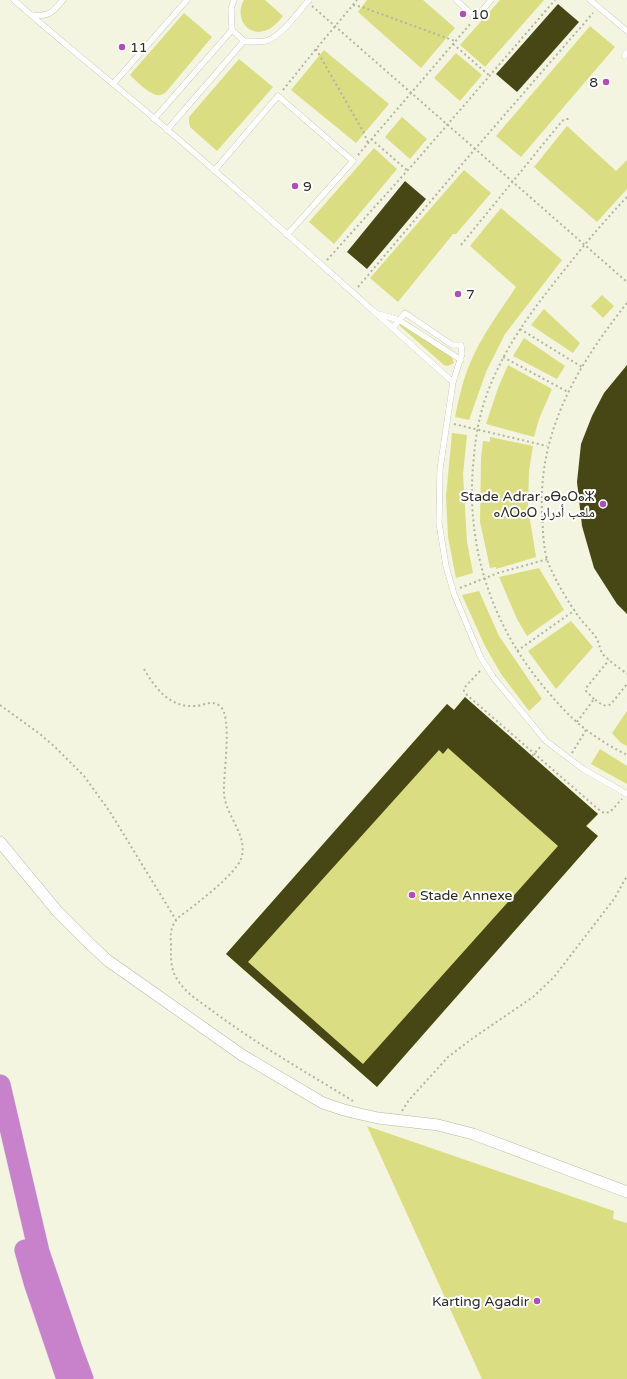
<svg xmlns="http://www.w3.org/2000/svg" width="627" height="1379" font-family="'Varela Round','Noto Naskh Arabic','Noto Sans Tifinagh',sans-serif">
	<style>
		.green { fill: #dadd81 }
		.building { fill: #464714; fill-rule: evenodd }
		.lines { fill: none; stroke-linecap: round; stroke-linejoin: round }
		.lane-casing { stroke: #b5b6a3; stroke-width: 6 }
		.street-casing { stroke: #b5b6a3; stroke-width: 12 }
		.highway-casing { stroke: #dddddc; stroke-width: 22 }
		.path { stroke: #b2b3a3; stroke-width: 2; stroke-dasharray: 2 3; stroke-linecap: butt }
		.lane { stroke: #fff; stroke-width: 5.5 }
		.street { stroke: #fff; stroke-width: 11 }
		.highway { stroke: #c882cc; stroke-width: 21 }
		.poi-dot { fill: #b04fb6; stroke: #fff; stroke-width: 1.5 }
		.labels { text-anchor: middle; stroke-width: 4; stroke-linejoin: round; paint-order: stroke }
		.poi-label { font-size: 14px; fill: #2b2c24; stroke: #fff; text-anchor: start }
	</style>
	<rect width="100%" height="100%" fill="#f4f5e1"/>
	<!-- green -->
	<g class="green">
		<path d="M244 0H265L283 16C279 21 274 27 267 30 247 38 234 17 244 0Z"/>
		<polygon points="367,0 423,0 455,28 421,68 358,12"/>
		<polygon points="500,0 544,0 485,67 460,45"/>
		<path d="M184 13 212 37 166 92C165 93 161 95 160 95 152 97 136 81 130 75Z"/>
		<polygon points="590,26 615,47 521,157 496,136"/>
		<polygon points="324,50 389,104 356,143 291,90"/>
		<polygon points="456,53 482,75 460,101 434,78"/>
		<polygon points="239,59 273,87 217,151 190,127 189,122 189,117"/>
		<polygon points="402,117 427,139 410,159 385,137"/>
		<polygon points="567,126 616,171 627,160 627,189 597,222 534,167"/>
		<polygon points="374,148 397,169 334,244 309,222"/>
		<polygon points="464,170 491,193 456,234 453,234 398,302 370,278"/>
		<path d="M501 208 562 260 505 334 486 372 469 420 455 417C459 398 463 379 471 361 482 335 500 311 516 287L470 246Z"/>
		<polygon points="602,295 614,306 603,318 591,306"/>
		<polygon points="544,309 580,343 573,353 531,325"/>
		<polygon points="400,324 452,357 454,363 448,366 444,365 400,326"/>
		<polygon points="524,338 565,366 557,379 513,356"/>
		<polygon points="508,365 552,389 539,419 534,437 486,424 498,388"/>
		<polygon points="452,433 467,435 463,474 467,542 473,573 456,578 448,537 446,496"/>
		<polygon points="490,437 533,446 529,471 528,507 536,557 496,569 496,567 490,568 480,522 481,458 483,441 490,442"/>
		<polygon points="539,568 564,610 527,636 517,619 499,577"/>
		<polygon points="479,591 499,636 542,699 529,711 501,674 485,646 462,595"/>
		<polygon points="571,621 593,647 556,689 528,651"/>
		<polygon points="465,697 598,814 587,826 598,836 377,1087 226,954 447,704 454,710"/>
		<polygon points="627,711 627,746 621,743 612,733"/>
		<polygon points="600,749 627,766 627,784 591,764"/>
		<polygon points="367,1126 614,1211 613,1219 627,1223 627,1379 482,1379"/>
	</g>
	<!-- building -->
	<g class="building">
		<polygon points="558,4 579,22 517,92 496,74"/>
		<polygon points="405,181 426,199 367,269 347,252"/>
		<polygon points="627,365 627,614 617,604 594,568 582,526 577,482 581,444 592,416 604,393"/>
		<path d="M465 697 598 814 586 826 598 836 377 1087 226 954 447 704 454 710ZM448 748 558 846 363 1064 248 962 439 750 443 754Z"/>
	</g>
	<g class="lines">
		<!-- lane casing -->
		<g class="lane-casing">
			<g id="lane">
				<path d="M14 0C60 41 108 79 155 119 256 205 354 294 453 382"/>
				<polyline points="456,0 476,18 491,0"/>
				<polyline points="590,0 627,31"/>
				<path d="M31 15C49 17 52 13 63 0"/>
				<polyline points="232,30 244,41"/>
				<polyline points="624,56 627,52"/>
				<polyline points="113,84 187,0"/>
				<polyline points="154,119 232,30 231,9 234,0"/>
				<path d="M167 130 244 41C251 41 260 42 266 41 282 36 298 12 309 0"/>
				<polyline points="214,171 278,96 353,161 287,235"/>
				<polyline points="379,314 399,320 461,360"/>
				<polyline points="393,328 405,313 452,345 461,345 462,354 453,382 440,469 439,523 446,566 454,594 480,656 493,677 546,741 583,769 627,794"/>
			</g>
		</g>
		<!-- street casing -->
		<g class="street-casing">
			<polyline id="street" points="0,842 57,911 89,943 107,960 242,1055 323,1103 344,1110 360,1114 378,1118 438,1125 473,1134 627,1192"/>
		</g>
		<!-- highway casing -->
		<g class="highway-casing">
			<g id="highway">
				<polyline points="0,1085 39,1252 73,1352 83,1379"/>
				<polyline points="25,1250 34,1282 67,1379"/>
			</g>
		</g>
		<!-- path -->
		<g class="path">
			<polyline points="353,5 362,7 455,41"/>
			<polyline points="312,6 627,282"/>
			<polyline points="453,44 490,76"/>
			<polyline points="316,49 364,133 368,143"/>
			<polyline points="283,90 316,49 357,0"/>
			<polyline points="371,139 408,171"/>
			<polyline points="358,155 471,23"/>
			<path d="M627 197C602 223 580 250 558 278 532 311 510 340 493 379 482 403 476 430 474 456 464 544 491 627 549 693 564 711 581 728 601 740 609 746 618 750 627 755"/>
			<polyline points="461,245 562,121 565,119 570,119"/>
			<polyline points="327,260 416,161 555,0"/>
			<polyline points="358,287 475,149 593,13"/>
			<path d="M627 303C577 366 538 431 542 514 543 530 543 550 549 565 557 583 568 602 579 617 584 624 590 629 595 636 599 641 599 647 602 653 606 659 621 669 627 674"/>
			<polyline points="520,329 582,367"/>
			<polyline points="503,357 568,392"/>
			<polyline points="454,424 547,446"/>
			<polyline points="460,588 498,573 548,559"/>
			<polyline points="517,651 575,610"/>
			<path d="M144 669C155 688 170 708 195 706 204 706 211 699 220 706 233 717 223 774 224 793 225 816 249 835 241 859 235 875 195 905 179 917 171 925 170 933 171 944 171 959 170 970 179 982 187 994 202 1003 214 1012 258 1045 306 1072 353 1101"/>
			<polyline points="480,671 464,688 464,691 467,695 598,809 604,813 610,812 622,799"/>
			<polyline points="594,699 586,691 586,688 609,660"/>
			<polyline points="0,705 40,734 55,747 84,776 110,812 176,920"/>
			<path d="M577 722 594 699C600 703 604 708 611 704L627 684"/>
			<polyline points="572,753 586,730"/>
			<polyline points="532,756 541,746"/>
			<polyline points="402,1111 409,1100 448,1057 473,1038 533,997 554,977 614,899 627,876"/>
		</g>
		<!-- lane -->
		<use href="#lane" class="lane"/>
		<!-- street -->
		<use href="#street" class="street"/>
		<!-- highway -->
		<use href="#highway" class="highway"/>
	</g>
	<!-- markers -->
	<g class="poi-dot">
		<circle cx="463" cy="14" r="4"/>
		<circle cx="122" cy="47" r="4"/>
		<circle cx="606" cy="82" r="4"/>
		<circle cx="295" cy="186" r="4"/>
		<circle cx="458" cy="294" r="4"/>
		<circle cx="603" cy="504" r="4"/>
		<circle cx="412" cy="895" r="4"/>
		<circle cx="537" cy="1301" r="4"/>
	</g>
	<g class="labels">
		<!-- poi labels -->
		<g class="poi-label">
			<text x="471" y="19">10</text>
			<text x="130" y="52">11</text>
			<text x="598" y="87" text-anchor="end">8</text>
			<text x="303" y="191">9</text>
			<text x="466" y="299">7</text>
			<text x="595" y="501" text-anchor="end">Stade Adrar ⴰⴱⴰⵔⴰⵣ<tspan x="595" dy="16">ⴰⴷⵔⴰⵔ ملعب أدرار</tspan></text>
			<text x="420" y="900">Stade Annexe</text>
			<text x="529" y="1306" text-anchor="end">Karting Agadir</text>
		</g>
	</g>
</svg>
